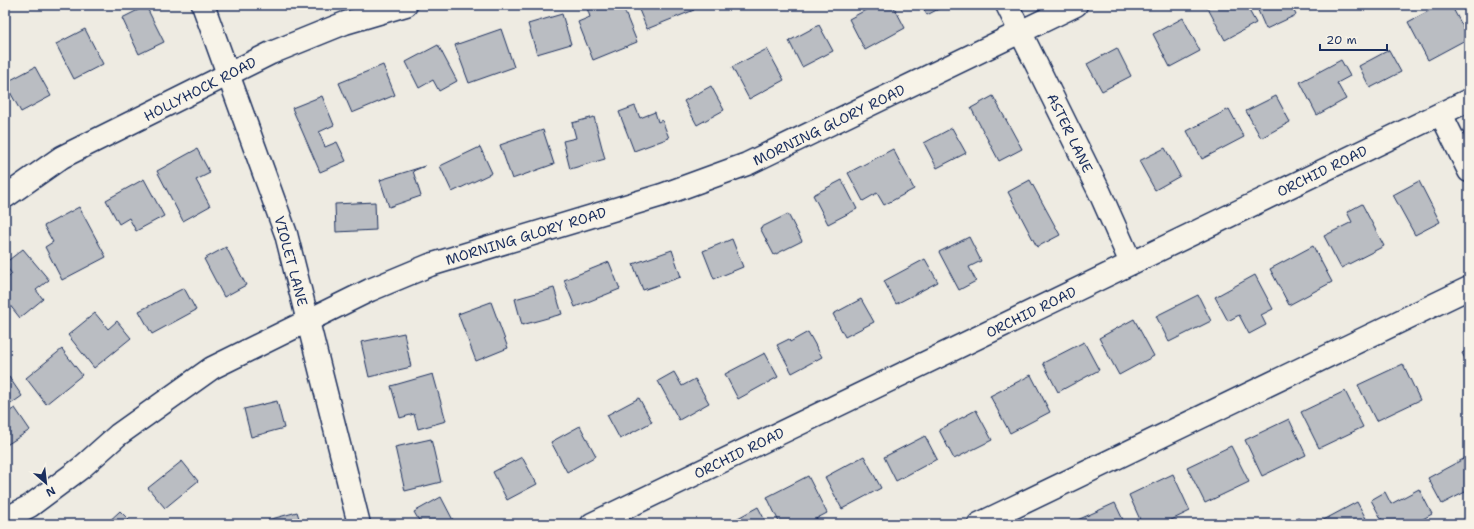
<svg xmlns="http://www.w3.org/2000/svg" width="1474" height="529" font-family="'Shantell Sans',sans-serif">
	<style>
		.building { fill: #babdc2; stroke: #1b2f5e }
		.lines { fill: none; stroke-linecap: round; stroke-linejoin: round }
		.street-casing { stroke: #1b2f5e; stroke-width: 25 }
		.street { stroke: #f7f3e8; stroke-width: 22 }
		.labels { text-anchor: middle; stroke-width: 3; stroke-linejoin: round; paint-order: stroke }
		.street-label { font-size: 14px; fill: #1b2f5e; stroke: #f7f3e8 }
	</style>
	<rect width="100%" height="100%" fill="#eeebe2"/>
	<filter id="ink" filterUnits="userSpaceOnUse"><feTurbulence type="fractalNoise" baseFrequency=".025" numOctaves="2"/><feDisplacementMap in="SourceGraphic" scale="8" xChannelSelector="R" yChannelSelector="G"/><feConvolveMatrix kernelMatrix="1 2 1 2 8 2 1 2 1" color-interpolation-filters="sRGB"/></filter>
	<g filter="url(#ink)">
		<!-- building -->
		<g class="building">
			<polygon points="586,5 622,5 637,42 593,60 578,22 590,17"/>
			<polygon points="637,5 692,5 694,10 647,29"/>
			<polygon points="875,5 893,5 905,28 865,50 849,19"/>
			<polygon points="921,5 946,5 927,15"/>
			<polygon points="1206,5 1246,5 1256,23 1225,40"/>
			<polygon points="1262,5 1291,5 1296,15 1266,29 1257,8"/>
			<polygon points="1440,5 1451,5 1469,38 1428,60 1408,22"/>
			<polygon points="146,6 164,42 139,54 122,18"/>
			<polygon points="562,14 571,44 537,54 528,24"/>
			<polygon points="1183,18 1200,51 1170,67 1153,34"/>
			<polygon points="819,25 833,51 802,67 789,41"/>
			<polygon points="85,29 103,64 74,79 56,44"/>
			<polygon points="501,29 514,67 469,83 455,45"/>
			<polygon points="438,45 457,81 439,91 433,80 419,88 406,62"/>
			<polygon points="1117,48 1131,76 1102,91 1087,64"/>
			<polygon points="767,49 784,80 749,99 732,67"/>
			<polygon points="1389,50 1401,72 1370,88 1359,66"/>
			<polygon points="1341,60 1350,76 1337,83 1346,99 1317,115 1300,82"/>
			<polygon points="383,65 395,95 352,113 339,83"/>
			<polygon points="35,67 51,96 21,112 5,83"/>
			<polygon points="711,86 724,110 697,125 684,101"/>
			<polygon points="322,96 334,125 319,132 325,147 337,142 346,161 320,172 292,108"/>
			<polygon points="993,96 1022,149 999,161 971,108"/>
			<polygon points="1276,96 1290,122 1261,138 1246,111"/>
			<polygon points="635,106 640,118 655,112 658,122 662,120 669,138 634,151 619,112"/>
			<polygon points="1229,109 1244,137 1202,159 1187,131"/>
			<polygon points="594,117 605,159 570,169 563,141 576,138 572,123"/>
			<polygon points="952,128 966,153 937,168 924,143"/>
			<polygon points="543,130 554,164 512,179 500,145"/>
			<polygon points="480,147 492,173 452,192 440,166"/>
			<polygon points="1165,148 1180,176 1155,190 1139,161"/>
			<polygon points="197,149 210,173 196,180 210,206 183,221 157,171"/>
			<polygon points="893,149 914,189 884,205 877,193 863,201 848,173"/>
			<polygon points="425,166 413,171 421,196 389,207 380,180"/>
			<polygon points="144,179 164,216 136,231 129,218 119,224 106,200"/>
			<polygon points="842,180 857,209 828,224 813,195"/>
			<polygon points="1030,180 1060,235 1037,247 1008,192"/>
			<polygon points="1419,181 1440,222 1415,235 1393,195"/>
			<polygon points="375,202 376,230 336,232 335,204"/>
			<polygon points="1362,204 1384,246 1341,268 1324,236 1352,222 1347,212"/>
			<polygon points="79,207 106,257 62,280 45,247 53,242 44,226"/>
			<polygon points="788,214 802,241 774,255 760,228"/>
			<polygon points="969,237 981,261 969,267 976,281 959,290 939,252"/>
			<polygon points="732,239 743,267 714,279 703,251"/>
			<polygon points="1313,246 1332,282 1289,305 1270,269"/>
			<polygon points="226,247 246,285 224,297 204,259"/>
			<polygon points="23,249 49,280 36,290 43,299 20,318 5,299 5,280 12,274 5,265 5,263"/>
			<polygon points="672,250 681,277 643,290 633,264"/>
			<polygon points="925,259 938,282 896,304 884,281"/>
			<polygon points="609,262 620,289 575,307 564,280"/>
			<polygon points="1255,275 1273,309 1261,315 1266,325 1249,334 1239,315 1228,321 1215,297"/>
			<polygon points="184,288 196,310 152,334 139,311"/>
			<polygon points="554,288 562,314 522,325 515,299"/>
			<polygon points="1198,295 1211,321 1169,342 1156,316"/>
			<polygon points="861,299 874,322 845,337 833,314"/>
			<polygon points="491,302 508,348 476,361 458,314"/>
			<polygon points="95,313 108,329 117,321 131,338 94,368 68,335"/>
			<polygon points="1134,319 1154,356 1119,375 1099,338"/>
			<polygon points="808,332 822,357 792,373 777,345 789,339 790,342"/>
			<polygon points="404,333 411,367 369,377 361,342"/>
			<polygon points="1084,342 1099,370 1058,392 1043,363"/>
			<polygon points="62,349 82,375 46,404 26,378"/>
			<polygon points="1469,349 1469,366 1462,353"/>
			<polygon points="765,353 778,377 738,399 725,374"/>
			<polygon points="1403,364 1420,400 1376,421 1358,385"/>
			<polygon points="674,372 682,386 695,379 709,403 679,420 658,381"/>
			<polygon points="433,374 446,421 418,429 414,414 400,418 391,386"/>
			<polygon points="1031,375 1050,412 1010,433 990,396"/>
			<polygon points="9,377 22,396 5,408 5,379"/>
			<polygon points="1345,391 1363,427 1319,448 1301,412"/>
			<polygon points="639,398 652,422 620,439 607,415"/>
			<polygon points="277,401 284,428 251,437 244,409"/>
			<polygon points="15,408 30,430 5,446 5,414"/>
			<polygon points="976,410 992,440 954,459 939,430"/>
			<polygon points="1289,419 1306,455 1262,476 1245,440"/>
			<polygon points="580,426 596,456 567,472 551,442"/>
			<polygon points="925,436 937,459 896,481 884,457"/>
			<polygon points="431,439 441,482 405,491 395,447"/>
			<polygon points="1231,446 1249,482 1205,503 1187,467"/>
			<polygon points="864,456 881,488 842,509 825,477"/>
			<polygon points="1469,456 1469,490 1442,504 1428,478"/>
			<polygon points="522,457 537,484 507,500 493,472"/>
			<polygon points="182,461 198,481 165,508 148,488"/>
			<polygon points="1173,474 1190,511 1163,524 1142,524 1129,495"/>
			<polygon points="808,476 827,513 806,524 780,524 767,497"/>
			<polygon points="1419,489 1432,514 1414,524 1384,524 1371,500 1385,492 1391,504"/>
			<polygon points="441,497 455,524 421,524 414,512"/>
			<polygon points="1357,502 1369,524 1319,524 1318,523"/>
			<polygon points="1115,503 1125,524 1071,524 1071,523"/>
			<polygon points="758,507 767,524 727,524"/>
			<polygon points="120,511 133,524 106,524"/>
			<polygon points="297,512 301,524 269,524 268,520"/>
			<polygon points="1299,518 1302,524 1288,524"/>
		</g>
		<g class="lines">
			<!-- street casing -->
			<g class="street-casing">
				<g id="street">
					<polyline points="203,5 286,234 359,524"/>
					<polyline points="1007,5 1100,193 1131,263"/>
					<polyline points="1441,114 1469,171"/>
					<polyline points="5,197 62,157 271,53 345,23 406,5"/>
					<polyline points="5,519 30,506 81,468 118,435 212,368 370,290 430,265 662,195 747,164 1076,5"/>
					<polyline points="592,524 1469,100"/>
					<polyline points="979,524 1469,288"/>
				</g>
			</g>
			<!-- street -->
			<use href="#street" class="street"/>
		</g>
	</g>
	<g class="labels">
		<!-- street labels -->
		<g class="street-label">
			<text transform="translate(200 89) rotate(-27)" y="5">HOLLYHOCK ROAD</text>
			<text transform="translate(829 125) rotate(-26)" y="5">MORNING GLORY ROAD</text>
			<text transform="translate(1070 133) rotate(64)" y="5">ASTER LANE</text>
			<text transform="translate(1322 171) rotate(-26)" y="5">ORCHID ROAD</text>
			<text transform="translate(526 236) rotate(-17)" y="5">MORNING GLORY ROAD</text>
			<text transform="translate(291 261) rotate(75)" y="5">VIOLET LANE</text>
			<text transform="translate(1031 312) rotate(-26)" y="5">ORCHID ROAD</text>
			<text transform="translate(739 453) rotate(-26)" y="5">ORCHID ROAD</text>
		</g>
	</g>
	<!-- margin -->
	<rect width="1474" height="529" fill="none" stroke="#f7f3e8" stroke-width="20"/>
	<rect x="10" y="10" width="1454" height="509" fill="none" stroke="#1b2f5e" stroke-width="1.5" filter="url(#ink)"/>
	<!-- north arrow -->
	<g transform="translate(46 483) rotate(152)" stroke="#f7f3e8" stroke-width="3" paint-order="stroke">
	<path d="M0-3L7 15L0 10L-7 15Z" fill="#1b2f5e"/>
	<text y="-6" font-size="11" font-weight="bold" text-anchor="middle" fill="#1b2f5e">N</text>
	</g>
	<!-- scale -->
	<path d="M1320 44v6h67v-6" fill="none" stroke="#1b2f5e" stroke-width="2"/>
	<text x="1326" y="44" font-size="12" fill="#1b2f5e" stroke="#f7f3e8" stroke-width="3" paint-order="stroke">20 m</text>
</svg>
